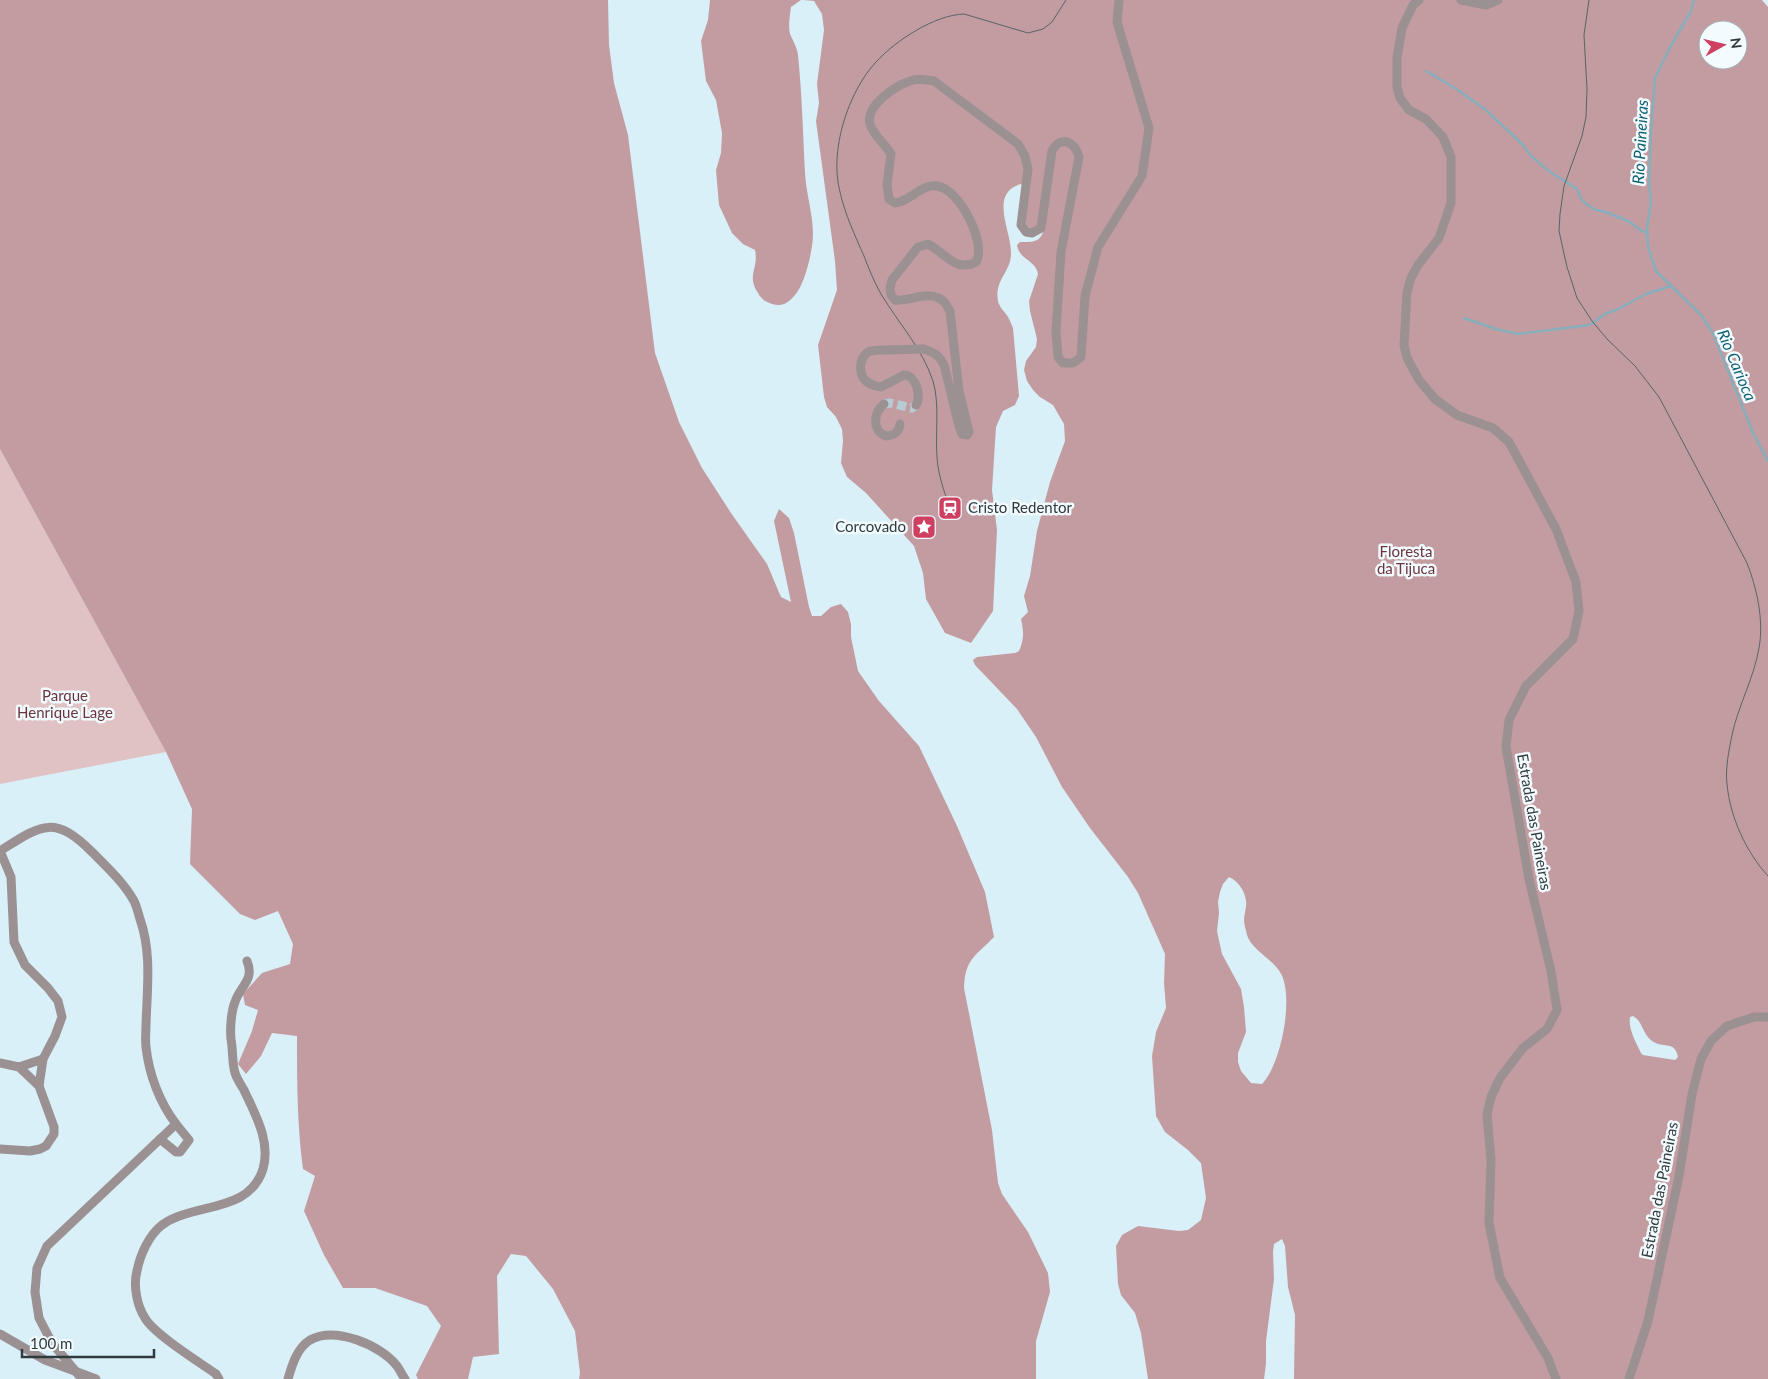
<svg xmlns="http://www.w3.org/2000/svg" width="1768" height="1379" font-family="Lato,sans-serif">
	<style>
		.green { fill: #e0c1c4 }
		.forest { fill: #c39ca1; fill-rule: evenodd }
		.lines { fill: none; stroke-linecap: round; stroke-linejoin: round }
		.stream { stroke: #86aebb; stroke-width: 2.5 }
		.minor-tunnel { stroke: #b7cbd2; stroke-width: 9; stroke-dasharray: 9 4.5; stroke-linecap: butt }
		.minor { stroke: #9b9192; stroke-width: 9 }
		.tram { stroke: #586469; stroke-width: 1 }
		.minor-bridge { stroke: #9b9192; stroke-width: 9 }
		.labels { text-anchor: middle; stroke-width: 5; stroke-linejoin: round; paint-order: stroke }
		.poi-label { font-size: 15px; fill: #30393c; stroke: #f2fbfe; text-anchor: start }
		.park-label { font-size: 15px; fill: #6b353e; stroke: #f2fbfe }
		.street-label { font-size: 15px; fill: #30393c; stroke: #f2fbfe }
		.water-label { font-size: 16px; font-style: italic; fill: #105e72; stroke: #f2fbfe }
	</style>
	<rect width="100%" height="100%" fill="#d9f0f8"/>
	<!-- green -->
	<polygon class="green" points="0,449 166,752 0,784"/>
	<!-- forest -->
	<g class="forest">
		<path d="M0 0H608L609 45 614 83 628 135 655 353 679 422 702 468 731 513 767 564 781 597 791 602 774 521 779 509 789 518 794 533 809 607 812 616H821L831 607 841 604 848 612 851 624V637L858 671 879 701 919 746 957 826 985 892 994 937C976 956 965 958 964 988L992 1130 998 1183 1002 1194 1028 1232 1048 1273 1050 1292 1036 1341V1379H579L580 1373 575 1331 553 1289 526 1256 511 1254 497 1276 499 1354 473 1357 468 1379H418L416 1375 441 1326 427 1306 375 1288H343L324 1255 304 1211 315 1176 303 1169C297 1124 297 1081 297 1036L272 1033 261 1056 246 1074 238 1064 252 1031 258 1010 245 1005 243 994 262 973 290 964 293 944 278 911 255 920 240 914 190 864 192 809 166 752 0 449Z"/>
		<path d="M710 0H801L791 7C790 15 788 26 790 34 793 41 797 47 798 55 802 94 803 134 805 173 806 193 813 214 813 234 813 250 805 284 795 295 788 303 783 307 772 304 765 301 762 300 758 293 746 275 759 269 755 250L743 244 732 233 719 205 716 170 721 153 722 133 716 100 706 81 701 41 708 20Z"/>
		<path d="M803 0H1762L1768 7V1379H1294L1295 1315 1288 1287 1285 1246 1282 1239 1274 1244 1273 1252 1274 1279 1266 1341V1364L1264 1379H1148L1141 1333 1135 1313 1121 1295 1118 1284 1116 1246 1122 1235 1138 1226 1179 1231 1188 1230 1201 1220 1206 1198 1201 1163 1188 1150 1165 1132 1156 1116 1152 1056 1156 1032 1166 1008 1164 983 1165 954 1138 893 1128 877 1090 828 1062 787 1036 737 1017 709 975 665 973 660 977 657 1015 653 1019 651C1024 640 1024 632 1021 619L1028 612 1024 596 1030 576 1037 531 1050 482 1065 441 1064 424 1053 405 1040 397 1033 390 1027 381 1024 370 1026 361 1036 347 1037 339 1030 311 1029 301 1038 274C1036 260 1019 260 1017 245L1020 242C1033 242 1041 243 1044 228L1037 225 1035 229 1032 230 1026 226 1025 220 1029 190 1021 184C988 193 1012 232 1011 254 1011 272 994 280 998 301 999 307 1005 312 1008 317 1010 320 1011 324 1013 328L1019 396 1015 405 1003 411 996 427 992 490 997 530 993 611 971 643 945 633 926 599 923 573 914 546 866 493 847 477 841 463 843 441 842 429 836 417 827 407 824 397 818 345 837 290 835 261 816 121 819 103 817 84 824 30 822 14 814 1ZM1708 30H1738V60H1708ZM1229 877C1238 881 1245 891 1246 901 1247 907 1244 914 1244 920 1244 924 1246 930 1247 935 1251 949 1272 959 1280 972 1295 995 1281 1065 1262 1084L1251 1083 1241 1071 1238 1062V1053L1246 1032 1244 1007 1241 989 1222 954 1217 931 1219 913 1218 902 1220 892 1223 884ZM1633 1016C1643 1021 1642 1034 1652 1041 1663 1049 1675 1040 1678 1057L1675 1060 1643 1055 1641 1053C1636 1042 1628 1029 1630 1017Z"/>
	</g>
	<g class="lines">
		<!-- stream -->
		<g class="stream">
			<polyline points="1694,0 1691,11 1669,49 1655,78 1651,132 1649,184 1651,202 1647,228 1648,247 1656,271 1701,315 1713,333 1753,433 1768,461"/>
			<polyline points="1426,71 1455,88 1486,110 1523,145 1531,156 1549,171 1577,189 1582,200 1589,206 1596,210 1606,212 1628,221 1642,231 1647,233"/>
			<polyline points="1464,318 1496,329 1518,334 1590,325 1605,314 1618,309 1646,294 1671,286"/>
		</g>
		<!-- minor-tunnel -->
		<polyline class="minor-tunnel" points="884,404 890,403 912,408 916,405"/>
		<!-- minor -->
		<g class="minor">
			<polyline points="1419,0 1413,5 1402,28 1397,58 1397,87 1400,98 1409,110 1426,119 1443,137 1451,157 1451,203 1439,238 1418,265 1411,278 1407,292 1404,345 1407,358 1419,380 1435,399 1457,415 1493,428 1509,442 1556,529 1576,582 1579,611 1573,639 1526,686 1509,720 1506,747 1529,879 1551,971 1557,1010 1547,1029 1523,1048 1500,1078 1491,1097 1487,1114 1491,1160 1489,1223 1500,1278 1548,1358 1556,1379"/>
			<polyline points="1461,0 1486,5 1498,0"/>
			<path d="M923 349C934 352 939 355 944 365L959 426 962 434 967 435 969 432 959 391 950 311C948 308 946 303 943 301 930 289 909 302 895 300L891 295 890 288 892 280 918 247 928 244C944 252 956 273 976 262 987 244 960 189 937 186 921 184 911 201 895 203L889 199 887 185 891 154C885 144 873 135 870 124 865 106 895 86 910 81 917 78 926 80 934 81L1018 144 1025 156 1028 169 1021 225 1026 232 1032 233 1041 228 1052 151C1061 134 1075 142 1079 157L1061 252 1056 331 1058 357 1063 363H1073L1081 357 1085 296 1098 247 1142 176 1149 128 1117 22 1119 0"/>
			<path d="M889 350C882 350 874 349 868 352 859 358 858 374 866 381 870 385 876 386 881 387L904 375C916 375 922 397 916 405"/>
			<path d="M884 404C873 413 872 431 886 436 894 435 899 433 900 424"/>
			<path d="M0 851C41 825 54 814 92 852 107 867 124 883 134 901 137 907 138 913 140 919 152 953 147 989 146 1025 146 1032 145 1040 146 1047 149 1075 160 1103 176 1124L47 1246 37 1268 35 1292 39 1318 52 1343 82 1379"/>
			<polyline points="0,851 11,877 14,942 25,965 48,988 58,1001 62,1017 55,1036 43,1059 39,1086"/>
			<polyline points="0,1063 19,1067 39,1086 54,1127 54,1134 46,1146 40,1149 30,1151 0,1149"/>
			<polyline points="19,1067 43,1059"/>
			<polyline points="160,1139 176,1152 180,1152 189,1140 176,1124"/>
			<polyline points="0,1334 45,1360 96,1379"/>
			<path d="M219 1379 216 1374C199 1362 154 1334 145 1318 137 1306 133 1285 137 1271 140 1255 149 1235 162 1225 194 1202 249 1214 263 1169 271 1141 255 1114 244 1090 241 1085 237 1079 235 1073 232 1063 233 1050 231 1039 230 1029 231 1012 235 1002 240 986 255 980 247 961"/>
			<path d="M288 1379C292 1365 297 1348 310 1340 335 1326 381 1345 397 1366 400 1370 402 1375 405 1379"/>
			<polyline points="1629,1379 1648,1321 1679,1176 1692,1094 1701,1059 1711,1041 1727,1026 1754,1017 1768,1017"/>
		</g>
		<!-- tram -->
		<g class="tram">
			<path d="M1589 0 1584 35 1587 89 1586 117 1582 136 1564 186 1560 214 1559 231 1567 267 1577 298 1592 321 1607 339 1635 366 1659 397 1747 563C1757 589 1764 620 1759 648 1754 678 1738 706 1732 735 1729 750 1725 769 1727 784 1730 817 1746 852 1768 876"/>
			<path d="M950 508C944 491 938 475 937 457 935 433 940 405 933 381 922 348 899 324 881 294 874 282 869 269 864 256 855 236 845 214 840 192 829 151 848 92 876 62 896 40 935 15 964 14L1028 33 1043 29 1052 22 1066 0"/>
		</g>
		<!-- minor-bridge -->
		<polyline class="minor-bridge" points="889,350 923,349"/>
	</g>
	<!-- icons -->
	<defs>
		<g id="station-square" transform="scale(1.25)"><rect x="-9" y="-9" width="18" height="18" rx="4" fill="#cf3f61" stroke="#f2fbfe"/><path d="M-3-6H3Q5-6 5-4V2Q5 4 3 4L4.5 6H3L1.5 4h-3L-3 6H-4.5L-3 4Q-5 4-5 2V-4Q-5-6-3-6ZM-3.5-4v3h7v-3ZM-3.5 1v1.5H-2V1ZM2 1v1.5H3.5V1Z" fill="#fff"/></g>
		<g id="sight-square" transform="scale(1.25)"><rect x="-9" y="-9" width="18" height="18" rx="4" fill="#cf3f61" stroke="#f2fbfe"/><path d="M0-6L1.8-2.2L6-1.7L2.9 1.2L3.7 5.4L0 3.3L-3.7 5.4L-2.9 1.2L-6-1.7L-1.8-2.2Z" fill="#fff"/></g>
	</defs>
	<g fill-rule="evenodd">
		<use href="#station-square" x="950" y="508"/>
		<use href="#sight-square" x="924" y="527"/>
	</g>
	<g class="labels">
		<!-- poi labels -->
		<g class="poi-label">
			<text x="968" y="513">Cristo Redentor</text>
			<text x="906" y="532" text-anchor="end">Corcovado</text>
		</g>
		<!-- park labels -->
		<g class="park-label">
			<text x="1406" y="557">Floresta<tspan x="1406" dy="17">da Tijuca</tspan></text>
			<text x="65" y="701">Parque<tspan x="65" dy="17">Henrique Lage</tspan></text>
		</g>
		<!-- street labels -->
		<g class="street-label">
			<text transform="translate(1534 822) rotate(80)" y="5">Estrada das Paineiras</text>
			<text transform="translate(1660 1190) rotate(-79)" y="5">Estrada das Paineiras</text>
		</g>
		<!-- water labels -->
		<g class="water-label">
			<text transform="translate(1640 142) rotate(-87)" y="6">Rio Paineiras</text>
			<text transform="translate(1737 365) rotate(67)" y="6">Rio Carioca</text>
		</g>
	</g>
	<!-- north arrow -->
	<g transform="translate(1723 45) rotate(82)"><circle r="24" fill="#f2fbfe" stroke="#a4adb0"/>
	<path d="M0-4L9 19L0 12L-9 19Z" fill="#cf3f61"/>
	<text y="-8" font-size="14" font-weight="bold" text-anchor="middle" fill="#30393c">N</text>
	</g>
	<!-- scale -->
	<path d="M22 1349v8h132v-8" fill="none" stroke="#30393c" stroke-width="2.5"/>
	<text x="30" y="1349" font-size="15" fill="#30393c" stroke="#f2fbfe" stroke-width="4" paint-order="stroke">100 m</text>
</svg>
